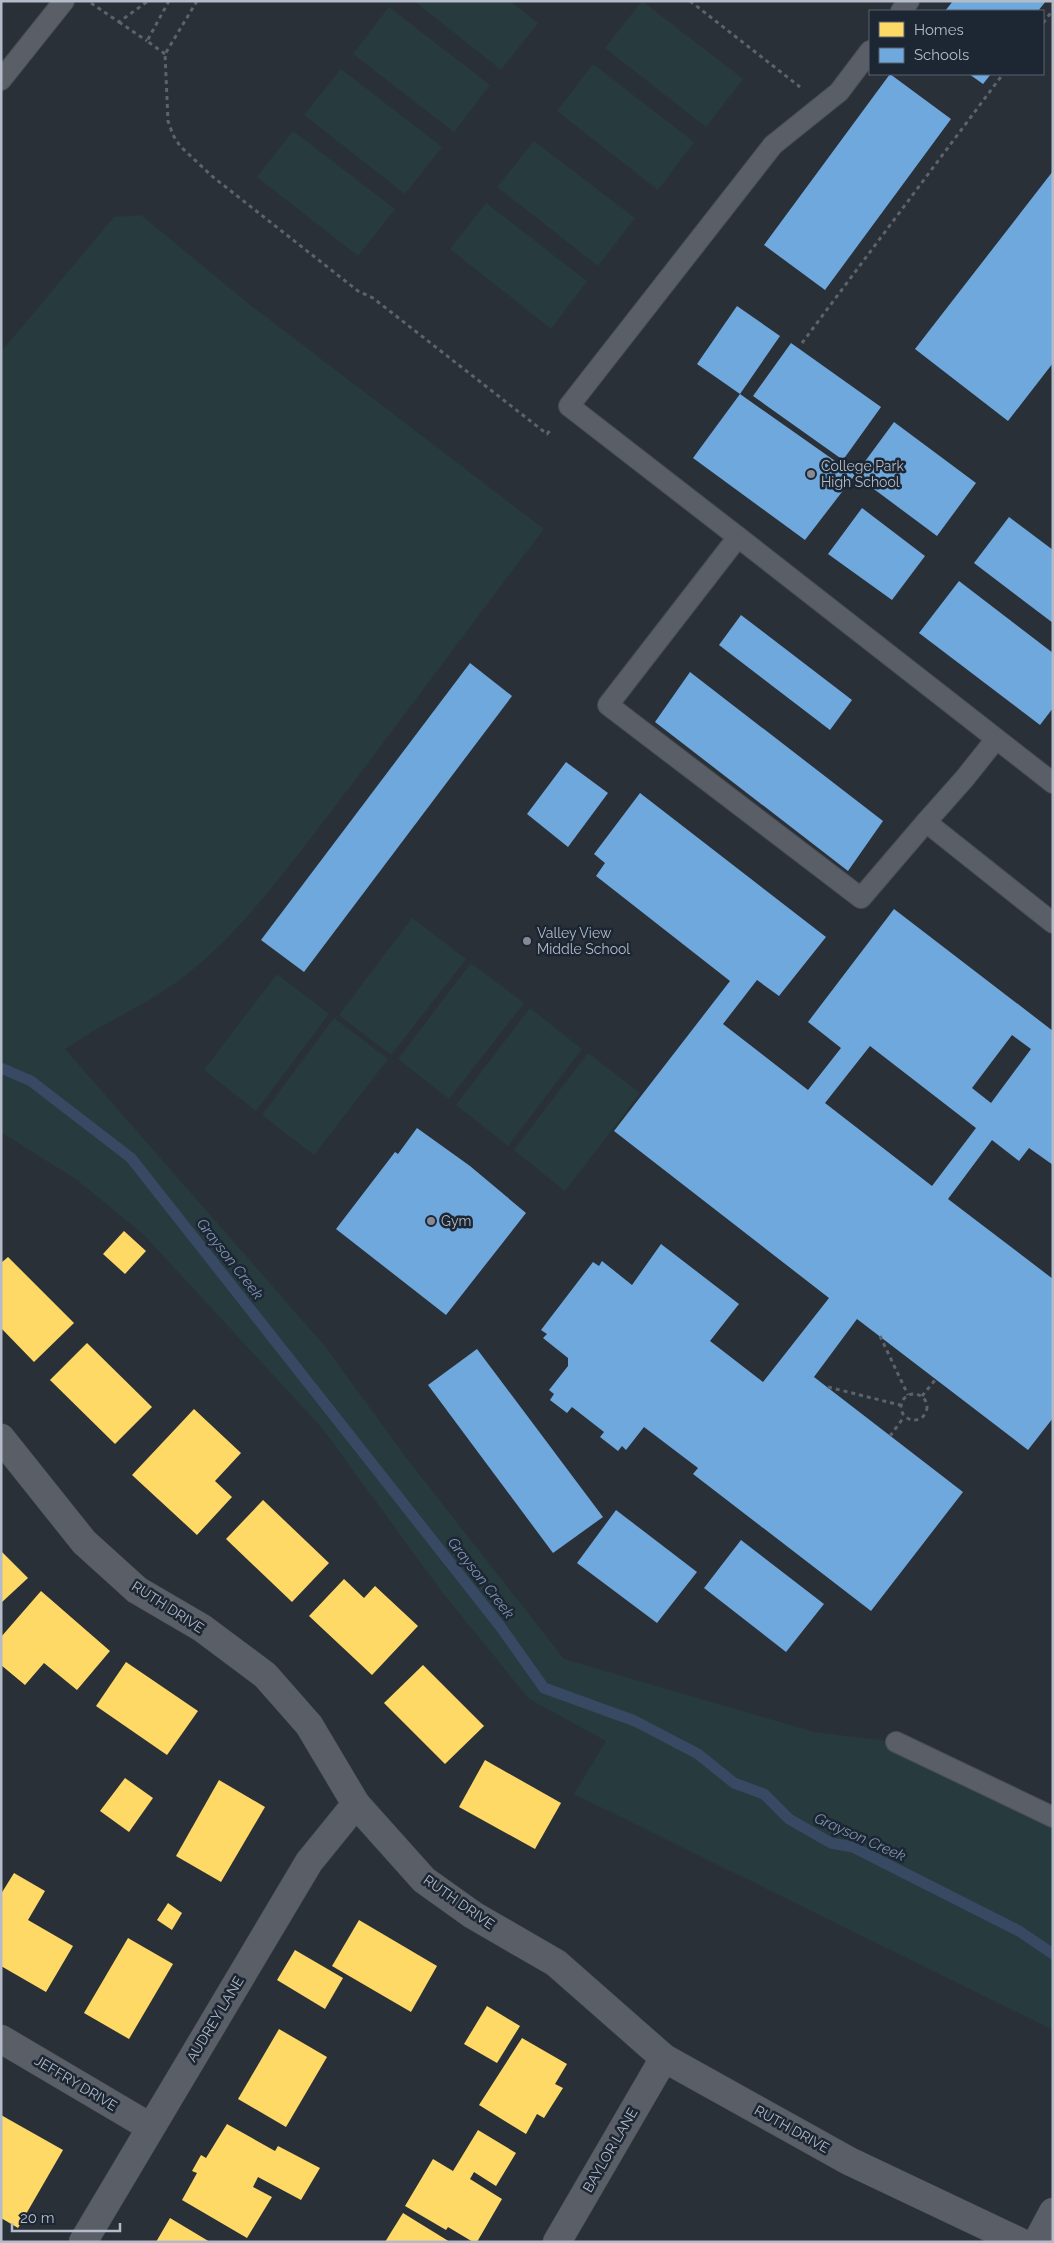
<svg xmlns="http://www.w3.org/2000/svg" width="1054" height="2243" font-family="Raleway,sans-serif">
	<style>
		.green { fill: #273a3e }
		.homes { fill: #ffd966 }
		.schools { fill: #6fa8dc; fill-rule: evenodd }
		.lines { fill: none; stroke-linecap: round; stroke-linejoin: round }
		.stream { stroke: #384963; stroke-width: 11 }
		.service-casing { stroke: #484c53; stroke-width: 22 }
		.minor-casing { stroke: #484c53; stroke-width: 29 }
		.path { stroke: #5d636a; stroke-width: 3; stroke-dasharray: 4 4; stroke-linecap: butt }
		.service { stroke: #5a5e66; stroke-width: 20 }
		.minor { stroke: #5a5e66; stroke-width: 28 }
		.poi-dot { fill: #848b96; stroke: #1d2633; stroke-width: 2 }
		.labels { text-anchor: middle; stroke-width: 5; stroke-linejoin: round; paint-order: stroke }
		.poi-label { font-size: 14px; fill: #b4bcc9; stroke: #1d2633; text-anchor: start }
		.street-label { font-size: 14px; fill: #b4bcc9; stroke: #1d2633 }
		.water-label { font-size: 15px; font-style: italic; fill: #7c92b1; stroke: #1d2633 }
	</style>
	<rect width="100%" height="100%" fill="#2a3038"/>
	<!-- green -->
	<g class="green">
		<polygon points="414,1 510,1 538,23 501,70"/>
		<polygon points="642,1 743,79 706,127 605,48"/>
		<polygon points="389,7 490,85 454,132 353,54"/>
		<polygon points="593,64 694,142 658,190 557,111"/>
		<polygon points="341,69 442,147 405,194 304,115"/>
		<polygon points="293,131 395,209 358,256 257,177"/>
		<polygon points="534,141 635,218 598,266 497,187"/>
		<polygon points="486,203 587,281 551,329 450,249"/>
		<path d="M141 215 249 304 544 529C472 623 402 719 330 813 289 866 248 923 196 967 157 1001 107 1020 65 1049L325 1346 404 1455 564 1659 814 1732 896 1742 1053 1817V2030L574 1794 606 1741 529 1699 442 1592 322 1428 143 1234 77 1180 1 1132V352L114 217Z"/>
		<polygon points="412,918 466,959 391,1055 339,1015"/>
		<polygon points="471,963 524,1003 449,1099 398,1059"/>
		<polygon points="277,974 329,1014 256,1111 204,1070"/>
		<polygon points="530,1008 582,1049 508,1146 456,1105"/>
		<polygon points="334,1018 388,1059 314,1155 262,1115"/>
		<polygon points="588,1053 640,1093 565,1191 514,1150"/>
	</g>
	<!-- homes -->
	<g class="homes">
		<polygon points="124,1231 146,1251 125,1274 103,1254"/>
		<polygon points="8,1257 74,1323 34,1362 1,1328 1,1263"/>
		<polygon points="87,1343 152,1407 115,1444 50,1380"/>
		<polygon points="194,1409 241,1453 215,1481 232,1497 197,1535 132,1475"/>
		<polygon points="263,1500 329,1563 292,1602 226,1539"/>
		<polygon points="1,1551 28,1578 1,1603"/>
		<polygon points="344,1579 364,1598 375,1586 418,1626 372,1675 309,1616"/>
		<polygon points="41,1591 110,1651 77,1690 44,1663 25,1685 1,1665 1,1637"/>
		<polygon points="126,1662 198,1711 167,1755 96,1706"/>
		<polygon points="423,1665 484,1726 445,1764 384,1703"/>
		<polygon points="485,1760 561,1803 535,1849 459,1807"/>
		<polygon points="125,1778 153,1798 129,1832 100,1811"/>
		<polygon points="219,1780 265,1807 221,1882 176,1856"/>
		<polygon points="14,1873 45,1891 28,1920 73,1946 46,1992 1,1966 1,1894"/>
		<polygon points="168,1903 182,1913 172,1930 157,1920"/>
		<polygon points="359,1920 437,1966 411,2012 332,1966"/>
		<polygon points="128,1938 173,1964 129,2039 84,2013"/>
		<polygon points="295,1950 343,1978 325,2009 277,1980"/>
		<polygon points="487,2006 520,2026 497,2063 464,2044"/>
		<polygon points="279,2029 327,2057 286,2127 238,2099"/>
		<polygon points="522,2038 567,2064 555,2084 563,2088 544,2118 537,2114 526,2134 479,2105"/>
		<polygon points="1,2115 63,2150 18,2228 1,2218"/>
		<polygon points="227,2124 275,2151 278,2146 320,2168 301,2200 258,2177 253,2187 272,2197 247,2238 182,2200 197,2173 192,2171 201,2155 206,2158"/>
		<polygon points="478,2130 516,2153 496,2186 474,2172 470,2179 502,2199 477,2242 473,2242 448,2227 446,2230 405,2206 433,2159 453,2171"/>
		<polygon points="403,2213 450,2242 385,2242"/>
		<polygon points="170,2218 210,2242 156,2242"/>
	</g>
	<!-- schools -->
	<g class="schools">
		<polygon points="953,1 1046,1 1038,11 945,11"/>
		<polygon points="890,74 951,119 825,290 764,245"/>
		<polygon points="969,74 991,74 983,84"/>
		<polygon points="1053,171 1053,363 1008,421 915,349"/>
		<polygon points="737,306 780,336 740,394 697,364"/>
		<polygon points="791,343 881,407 843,460 753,396"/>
		<polygon points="740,394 855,475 805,540 693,458"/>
		<polygon points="894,422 976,483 937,536 855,475"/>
		<polygon points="862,508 925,556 892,600 828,554"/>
		<polygon points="1009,517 1053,550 1053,623 974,563"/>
		<polygon points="959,581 1053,653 1053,708 1040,725 919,633"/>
		<polygon points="741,615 852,700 830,730 719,645"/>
		<polygon points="470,663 512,696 304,972 261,940"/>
		<polygon points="690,672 883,821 848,871 655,722"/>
		<polygon points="566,762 608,793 568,847 527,814"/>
		<path d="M640 793 826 937 779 996 757 980 723 1024 808 1090 841 1048 808 1022 894 909 1053 1031V1165L1029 1148 1019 1161 992 1140 948 1199 1053 1279V1418L1028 1450 857 1319 814 1377 963 1492 871 1611 693 1474 698 1468 644 1427 626 1450 622 1446 618 1451 600 1437 604 1432 572 1407 567 1413 550 1400 554 1394 549 1390 568 1366V1358L543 1338 547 1334 541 1330 593 1262 599 1266 602 1261 632 1285 661 1244 739 1304 710 1341 763 1382 829 1298 614 1131 730 981 596 876 605 863 594 854ZM1012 1035 1031 1049 991 1103 972 1088ZM870 1046 976 1128 932 1186 825 1103Z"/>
		<polygon points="417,1128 470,1166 526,1213 446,1315 336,1229 395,1152 398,1154"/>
		<polygon points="477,1349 603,1517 553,1553 428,1385"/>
		<polygon points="616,1510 697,1572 657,1623 577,1563"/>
		<polygon points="741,1540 824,1604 786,1652 704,1588"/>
	</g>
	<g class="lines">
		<!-- stream -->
		<polyline class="stream" points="1,1068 31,1081 131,1158 500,1626 544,1688 635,1721 698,1754 734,1783 764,1794 789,1819 831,1843 853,1847 1019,1931 1053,1954"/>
		<!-- service casing -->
		<g class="service-casing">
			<g id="service">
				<polyline points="901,11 909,1"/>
				<polyline points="1,80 64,1"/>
				<polyline points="738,537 569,406 773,145 839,92 870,51"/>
				<polyline points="1053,783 738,537 608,705 861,898 926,822 1053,923"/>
				<polyline points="926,822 965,778 996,739"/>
				<polyline points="896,1742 1053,1817"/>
			</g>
		</g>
		<!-- minor casing -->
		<g class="minor-casing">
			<g id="minor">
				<polyline points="1,1438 84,1542 137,1590 202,1628 265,1675 309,1725 356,1804 424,1880 473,1915 556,1963 664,2058 849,2161 1020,2242"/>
				<polyline points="1,2039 150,2127"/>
				<polyline points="83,2242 309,1862 356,1804"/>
				<polyline points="557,2242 664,2058"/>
				<polyline points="1037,2242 1053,2212"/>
			</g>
		</g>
		<!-- path -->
		<g class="path">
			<polyline points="197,1 165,54 168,121 173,135 180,146 213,177 358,291 373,298 547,434 552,428"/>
			<polyline points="690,1 800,87"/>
			<polyline points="91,3 119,22 148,1"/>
			<polyline points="119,22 147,41"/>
			<polyline points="1043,23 1053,10"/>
			<polyline points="165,54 147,41 169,1"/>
			<polyline points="802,343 1003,74"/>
			<polyline points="880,1336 908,1395"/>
			<polyline points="828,1387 900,1405"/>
			<circle cx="914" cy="1407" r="13"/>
			<polyline points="922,1396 936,1379"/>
			<polyline points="890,1436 904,1417"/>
		</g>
		<!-- service -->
		<use href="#service" class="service"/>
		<!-- minor -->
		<use href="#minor" class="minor"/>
	</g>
	<!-- markers -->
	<g class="poi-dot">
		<circle cx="811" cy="474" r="5"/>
		<circle cx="527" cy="941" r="5"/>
		<circle cx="431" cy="1221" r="5"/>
	</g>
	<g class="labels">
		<!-- poi labels -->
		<g class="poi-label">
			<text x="821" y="471">College Park<tspan x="821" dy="16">High School</tspan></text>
			<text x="537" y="938">Valley View<tspan x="537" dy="16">Middle School</tspan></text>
			<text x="441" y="1226">Gym</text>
		</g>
		<!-- street labels -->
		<g class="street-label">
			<text transform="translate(168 1607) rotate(33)" y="5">RUTH DRIVE</text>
			<text transform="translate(459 1902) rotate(35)" y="5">RUTH DRIVE</text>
			<text transform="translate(215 2019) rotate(-59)" y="5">AUDREY LANE</text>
			<text transform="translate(76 2083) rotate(31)" y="5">JEFFRY DRIVE</text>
			<text transform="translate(792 2129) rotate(29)" y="5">RUTH DRIVE</text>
			<text transform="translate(610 2150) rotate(-60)" y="5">BAYLOR LANE</text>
		</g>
		<!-- water labels -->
		<g class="water-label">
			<text transform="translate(230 1259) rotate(52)" y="5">Grayson Creek</text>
			<text transform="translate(481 1578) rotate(52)" y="5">Grayson Creek</text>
			<text transform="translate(860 1837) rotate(24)" y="5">Grayson Creek</text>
		</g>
	</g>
	<!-- border -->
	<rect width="1054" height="2243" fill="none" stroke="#b4bcc9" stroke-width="5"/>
	<!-- legend -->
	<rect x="869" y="10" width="175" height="65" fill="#1d2633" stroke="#59626f"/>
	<rect x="879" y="22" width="25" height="15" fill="#ffd966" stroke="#59626f"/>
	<text x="914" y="35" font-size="15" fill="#b4bcc9">Homes</text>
	<rect x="879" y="48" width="25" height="15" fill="#6fa8dc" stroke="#59626f"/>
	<text x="914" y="60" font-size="15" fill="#b4bcc9">Schools</text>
	<!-- scale -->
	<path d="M12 2223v8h108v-8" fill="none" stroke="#b4bcc9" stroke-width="2.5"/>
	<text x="20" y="2223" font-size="15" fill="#b4bcc9" stroke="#1d2633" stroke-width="4" paint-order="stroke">20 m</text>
</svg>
